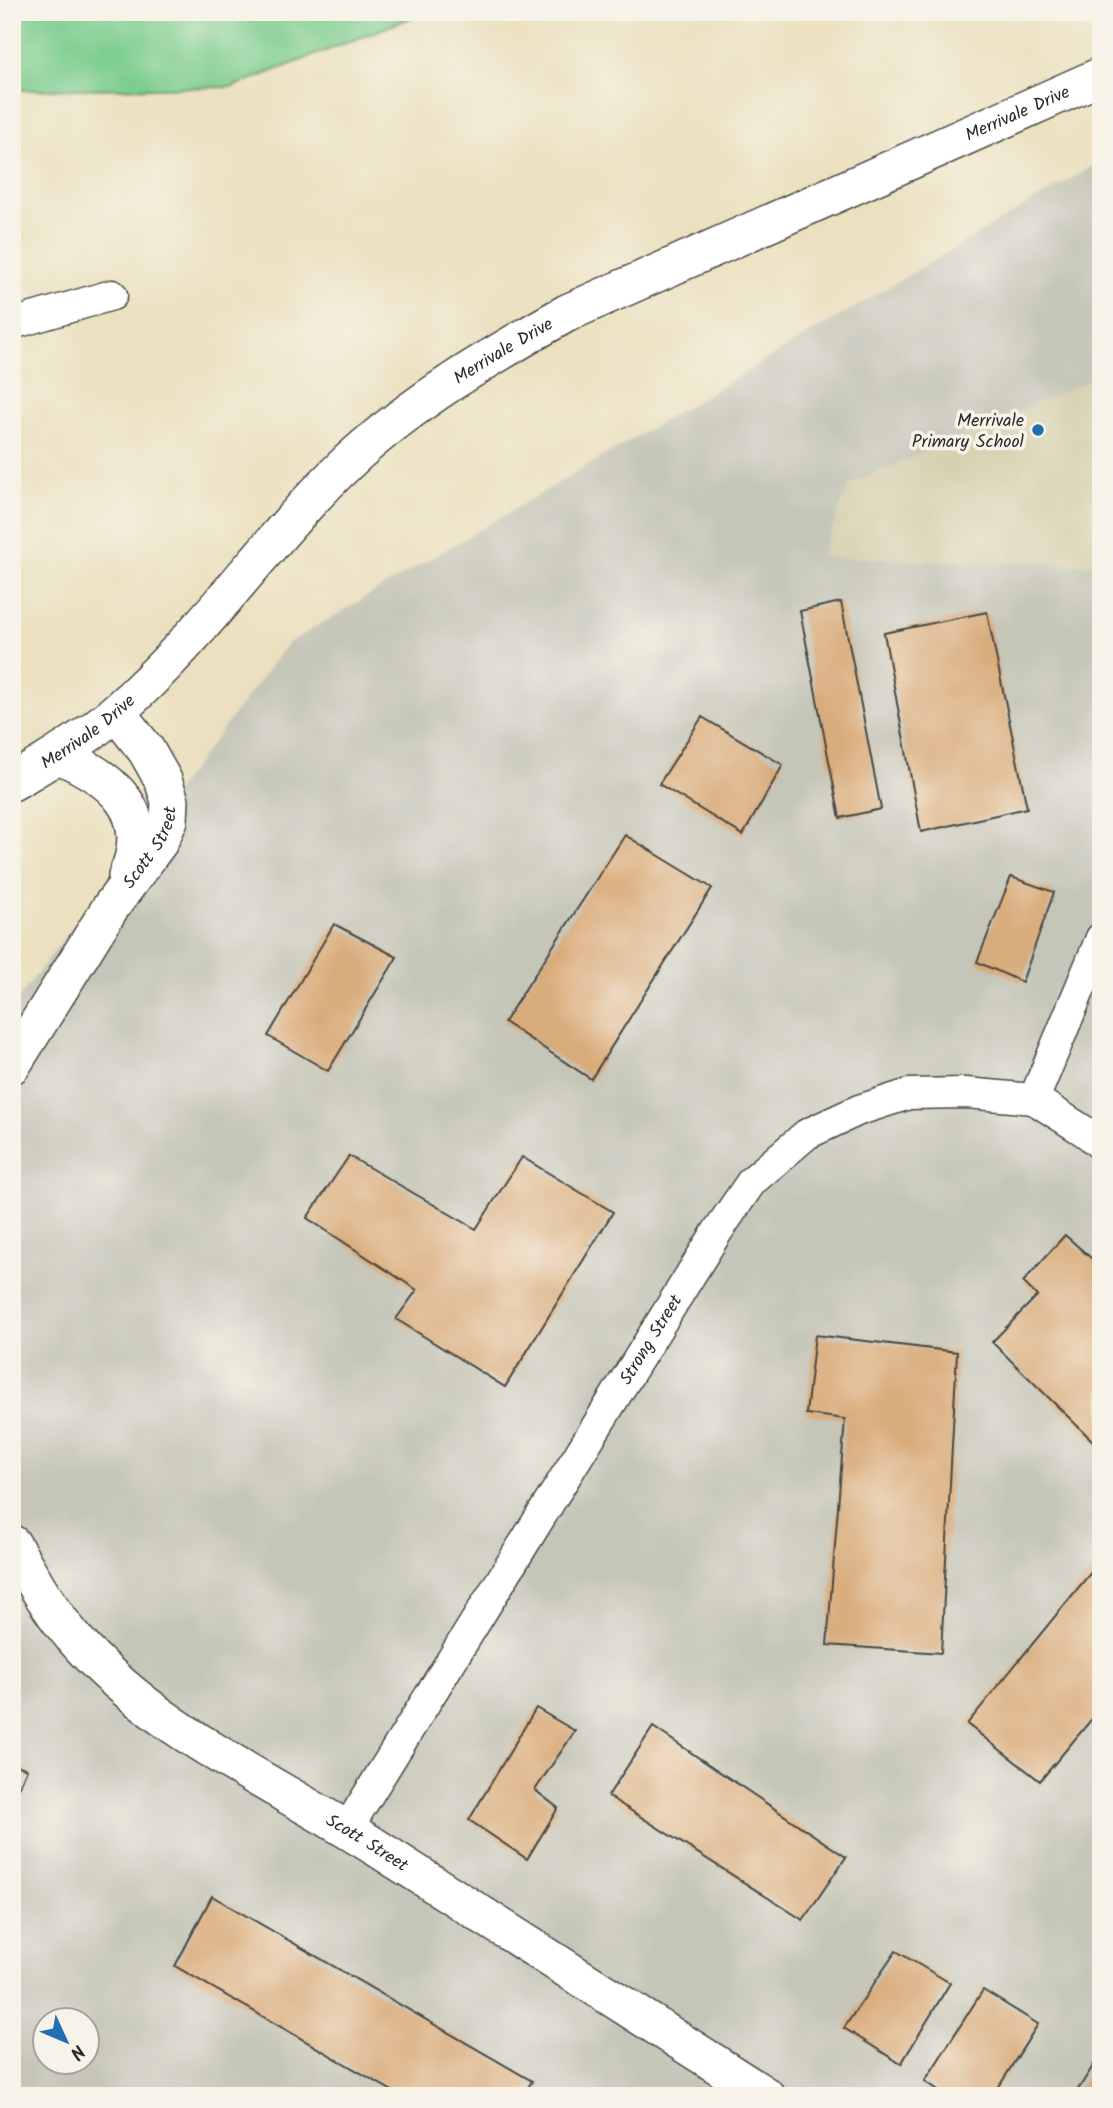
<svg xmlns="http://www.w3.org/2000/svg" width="1113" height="2108" font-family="Kalam,sans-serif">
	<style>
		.built { fill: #d7d1b1 }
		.industrial { fill: #c5c5b8; fill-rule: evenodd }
		.green { fill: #7ccd8e; stroke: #547c5c; stroke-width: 2 }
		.building { fill: #d9ac7c }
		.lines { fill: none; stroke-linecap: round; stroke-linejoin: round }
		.minor-casing { stroke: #484641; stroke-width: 33 }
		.tertiary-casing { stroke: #484641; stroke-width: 40 }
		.minor { stroke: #fff; stroke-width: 30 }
		.tertiary { stroke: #fff; stroke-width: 37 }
		.poi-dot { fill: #1f6fb2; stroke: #f7f3e8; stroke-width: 2.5 }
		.labels { text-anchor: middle; stroke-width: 7; stroke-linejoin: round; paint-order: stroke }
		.street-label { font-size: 18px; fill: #2b2b2b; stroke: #f7f3e8 }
		.poi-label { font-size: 18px; fill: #2b2b2b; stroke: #f7f3e8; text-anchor: end }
	</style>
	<rect width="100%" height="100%" fill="#f7f3e8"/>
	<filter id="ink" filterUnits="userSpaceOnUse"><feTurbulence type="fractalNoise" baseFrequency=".0143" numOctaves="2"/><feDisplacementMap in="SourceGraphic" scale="14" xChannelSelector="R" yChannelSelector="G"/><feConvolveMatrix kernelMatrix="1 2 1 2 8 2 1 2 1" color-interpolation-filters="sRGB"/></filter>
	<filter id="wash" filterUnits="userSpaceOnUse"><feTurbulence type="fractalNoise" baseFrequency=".00686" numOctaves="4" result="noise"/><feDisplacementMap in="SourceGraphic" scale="28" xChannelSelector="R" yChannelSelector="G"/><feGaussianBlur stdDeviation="1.57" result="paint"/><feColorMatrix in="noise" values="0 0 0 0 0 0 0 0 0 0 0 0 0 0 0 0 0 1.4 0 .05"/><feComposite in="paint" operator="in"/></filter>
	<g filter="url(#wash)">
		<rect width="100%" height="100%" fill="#ebe1c0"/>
		<!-- built -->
		<polygon class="built" points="1101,375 1101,565 822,558 849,485"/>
		<!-- industrial -->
		<path class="industrial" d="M1101 161V375L849 485 822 557 1101 565V2096H12V1007L287 644ZM46 2021H88V2062H46Z"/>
		<!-- green -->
		<polygon class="green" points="12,12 426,12 232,87 12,90"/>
		<g id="blocks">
			<!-- building -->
			<g class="building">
				<polygon points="841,602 881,809 840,818 800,611"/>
				<polygon points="987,612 1027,808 921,832 884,633"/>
				<polygon points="702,717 783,765 743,835 659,784"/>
				<polygon points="625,835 712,888 591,1079 504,1022"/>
				<polygon points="1011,877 1054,892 1022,982 977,962"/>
				<polygon points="334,924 397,957 328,1071 268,1036"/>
				<polygon points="349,1156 476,1229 522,1157 613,1212 505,1387 396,1319 417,1290 307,1218"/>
				<polygon points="1065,1235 1101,1267 1101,1449 992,1342 1037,1296 1023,1282"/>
				<polygon points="815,1335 957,1352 941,1653 827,1645 845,1419 806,1414"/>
				<polygon points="1101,1560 1101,1708 1040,1781 967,1724"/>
				<polygon points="536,1708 575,1731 535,1790 558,1808 527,1859 469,1820"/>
				<polygon points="653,1727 846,1857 803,1920 608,1796"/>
				<polygon points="12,1763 27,1769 12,1803"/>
				<polygon points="212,1896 532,2081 523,2096 401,2096 175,1966"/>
				<polygon points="896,1951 950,1983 901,2064 844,2028"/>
				<polygon points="983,1990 1038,2024 993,2096 947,2096 925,2081"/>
				<polygon points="1095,2063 1101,2066 1101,2096 1074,2096"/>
			</g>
		</g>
	</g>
	<g filter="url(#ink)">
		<use href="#blocks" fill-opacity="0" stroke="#484641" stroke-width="2"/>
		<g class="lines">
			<!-- minor casing -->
			<g class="minor-casing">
				<g id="minor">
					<polyline points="12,324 112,295"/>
					<polyline points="1034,1099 1101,938"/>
					<path id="s1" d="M347 1829 717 1232 752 1181 807 1134 859 1110 909 1094 966 1093 1034 1099 1087 1133 1101 1145"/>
				</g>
			</g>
			<!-- tertiary casing -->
			<g class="tertiary-casing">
				<g id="tertiary">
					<path d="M59 755C114 779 155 813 127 876"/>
					<path id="s2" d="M12 782C49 761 85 739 117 711 203 636 266 540 348 462 412 402 491 356 567 313L1101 76"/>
					<path id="s3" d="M12 1065 110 908 159 842 169 820 170 801 163 780 146 750 116 712"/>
					<path id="s4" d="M12 1544C31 1576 49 1609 73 1637 153 1731 275 1783 377 1848 507 1931 636 2013 766 2096"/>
				</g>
			</g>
			<!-- minor -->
			<use href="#minor" class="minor"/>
			<!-- tertiary -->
			<use href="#tertiary" class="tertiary"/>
		</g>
	</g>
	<!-- markers -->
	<circle class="poi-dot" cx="1038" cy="430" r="7"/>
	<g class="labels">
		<!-- street labels -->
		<g class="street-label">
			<text dy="6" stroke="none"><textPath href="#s2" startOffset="1225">Merrivale Drive</textPath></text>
			<text dy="6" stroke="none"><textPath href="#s2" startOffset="658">Merrivale Drive</textPath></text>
			<text dy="6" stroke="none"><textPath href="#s2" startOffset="91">Merrivale Drive</textPath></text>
			<text dy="6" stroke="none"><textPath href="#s3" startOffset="259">Scott Street</textPath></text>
			<text dy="6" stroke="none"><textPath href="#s1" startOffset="576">Strong Street</textPath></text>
			<text dy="6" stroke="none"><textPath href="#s4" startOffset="472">Scott Street</textPath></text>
		</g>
		<!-- poi labels -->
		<g class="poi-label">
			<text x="1024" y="426">Merrivale<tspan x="1024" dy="21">Primary School</tspan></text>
		</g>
	</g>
	<!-- margin -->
	<rect width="1113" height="2108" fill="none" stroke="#f7f3e8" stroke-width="42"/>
	<!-- north arrow -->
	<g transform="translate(66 2041) rotate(134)"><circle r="33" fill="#f7f3e8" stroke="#a5a39c" stroke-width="2"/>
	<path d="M0-5L12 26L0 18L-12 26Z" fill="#1f6fb2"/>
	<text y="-10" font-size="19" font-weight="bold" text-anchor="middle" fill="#2b2b2b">N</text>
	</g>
</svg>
